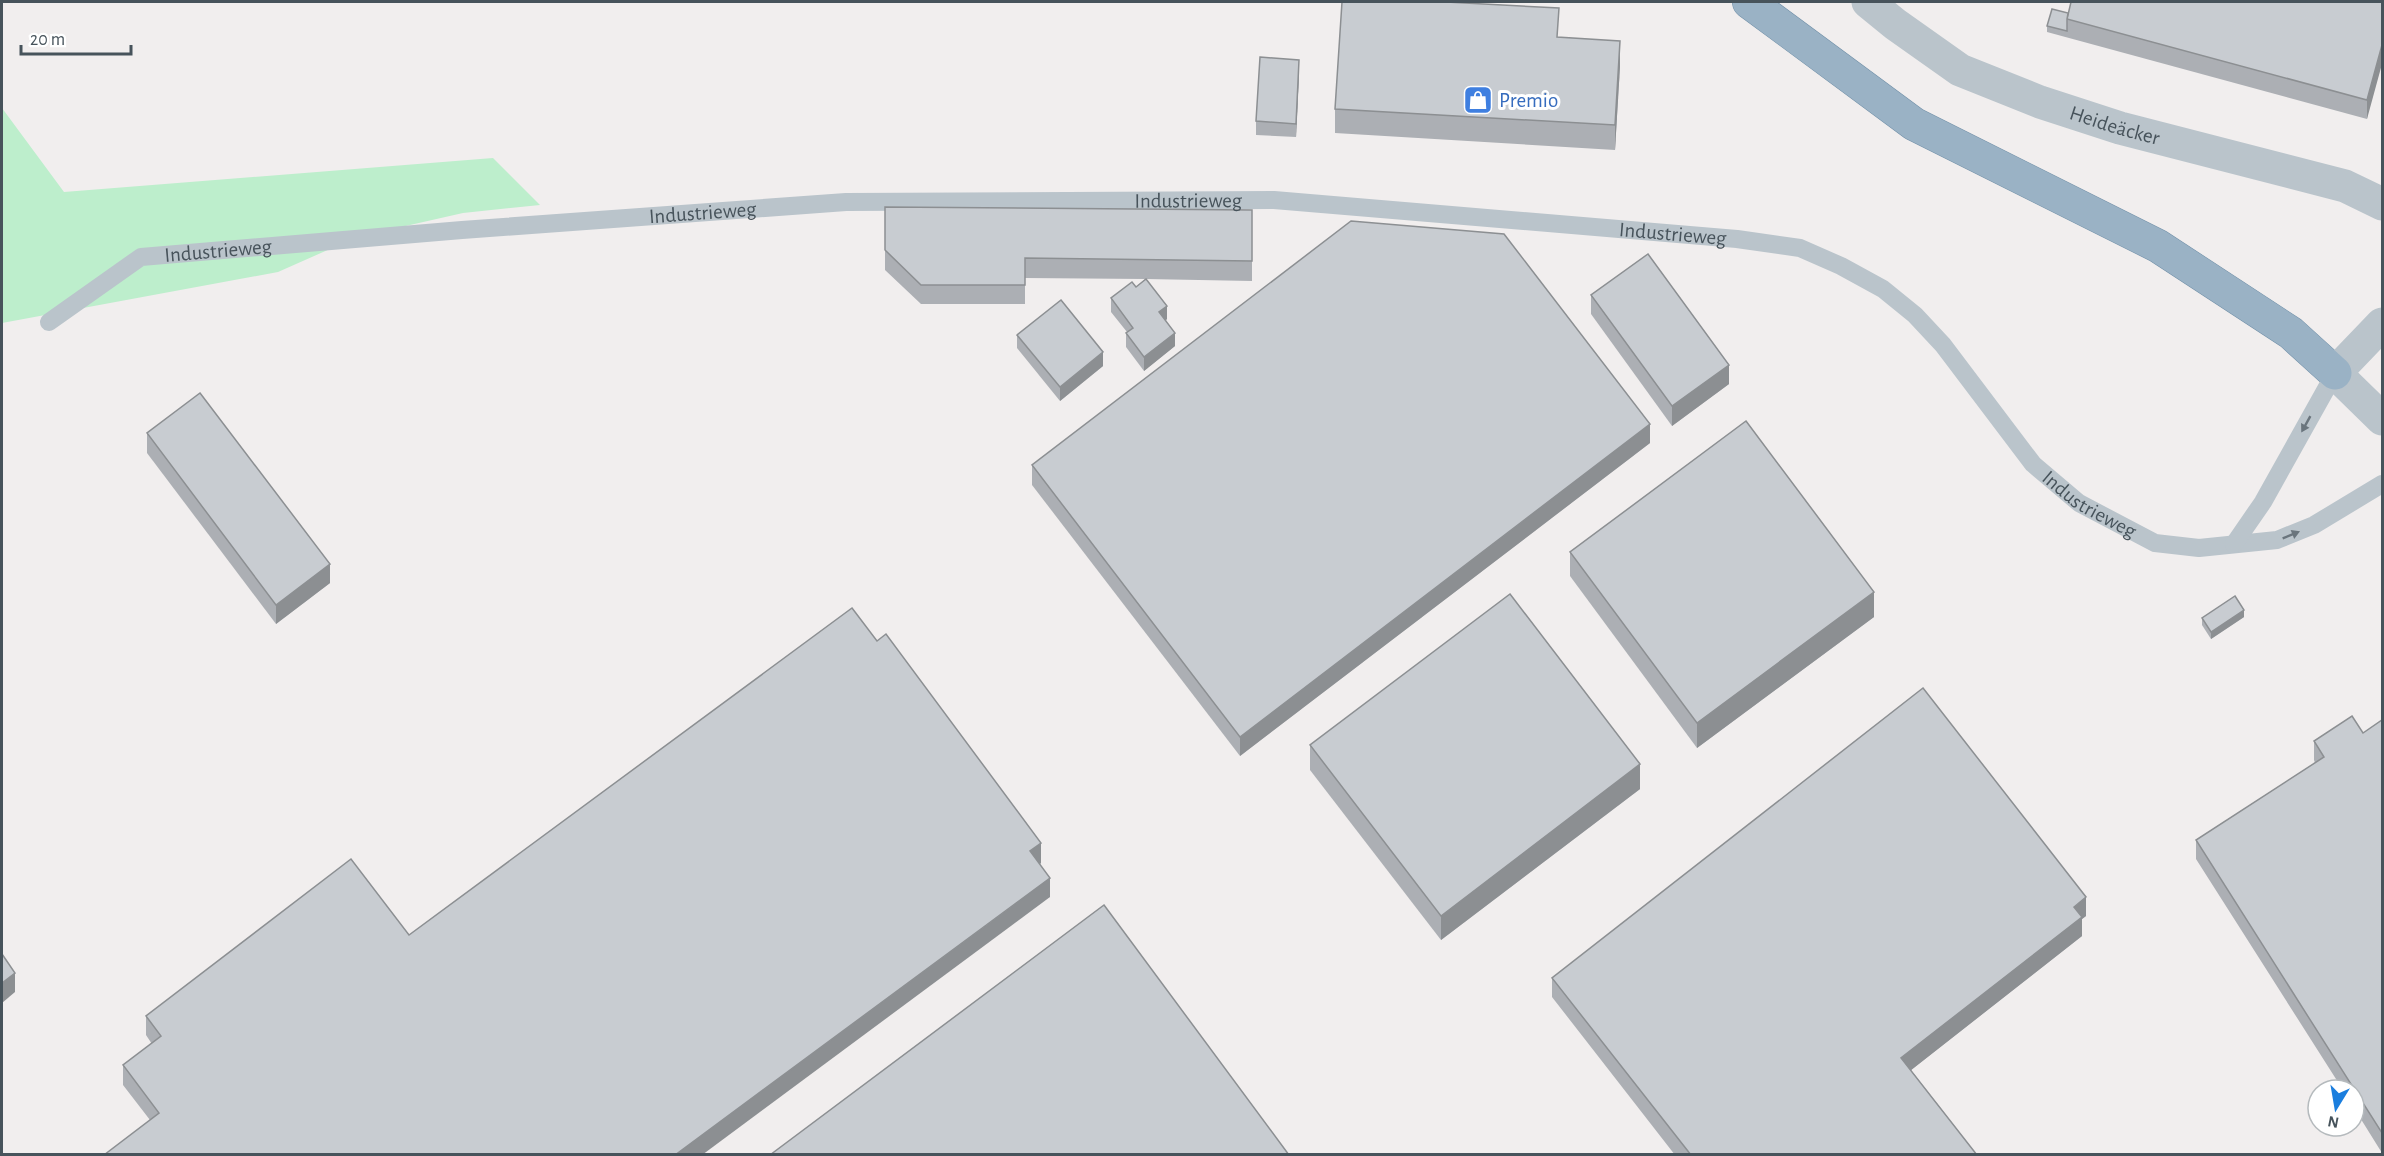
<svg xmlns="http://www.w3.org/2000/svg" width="2384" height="1156" font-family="'Alegreya Sans',sans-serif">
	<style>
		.green { fill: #bdeecc }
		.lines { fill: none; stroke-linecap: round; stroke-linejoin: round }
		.trunk-casing { stroke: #7290a8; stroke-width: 34 }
		.service { stroke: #bac4cb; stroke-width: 18 }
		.minor { stroke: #bac4cb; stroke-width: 33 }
		.tertiary { stroke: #bac4cb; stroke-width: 33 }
		.trunk { stroke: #9ab2c5; stroke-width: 33 }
		.wall { fill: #acafb4 }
		.shaded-wall { fill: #8c8f92 }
		.building { fill: #c8ccd1; stroke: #8c8f92; stroke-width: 1.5 }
		.oneway { fill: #6a757d }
		.labels { text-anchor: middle; stroke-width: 6; stroke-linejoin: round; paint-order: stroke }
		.shop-label { font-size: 21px; fill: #366cbe; stroke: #fff; text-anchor: start }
		.street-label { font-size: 21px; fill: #47535b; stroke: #fff }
	</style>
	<rect width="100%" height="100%" fill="#f1eeee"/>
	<!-- green -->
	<polygon class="green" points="2,108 64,192 493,158 540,205 463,213 357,237 278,272 2,323"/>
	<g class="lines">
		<!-- trunk casing -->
		<g class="trunk-casing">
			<polyline id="trunk" points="1749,2 1914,124 2158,246 2291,333 2335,373"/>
		</g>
		<!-- service -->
		<g class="service">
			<path id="s1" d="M49 322 141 257 462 230 846 202 1274 200 1737 239 1800 248 1841 266 1883 289 1915 315 1943 345 2033 464 2079 503 2155 543 2199 548 2277 540 2314 525 2382 484"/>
			<polyline points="2234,544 2263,502 2335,373"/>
		</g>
		<!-- minor -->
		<g class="minor">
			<path id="s2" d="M1868 2 1895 24 1960 70 2040 102 2120 128 2345 186 2382 204"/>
			<polyline points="2335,373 2382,324"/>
		</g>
		<!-- tertiary -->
		<polyline class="tertiary" points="2335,373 2382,419"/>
		<!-- trunk -->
		<use href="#trunk" class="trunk"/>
	</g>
	<!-- wall -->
	<g class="wall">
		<polygon points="2382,2 2367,119 2047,32 2047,26 2068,13"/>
		<polygon points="1559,37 1620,66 1615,150 1335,133 1335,109"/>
		<polygon points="1299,73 1296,137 1256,135 1256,121"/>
		<polygon points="885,207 1252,210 1252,281 1146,279 1167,319 1166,320 1175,346 1144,371 1126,347 1126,333 1127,332 1111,312 1111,298 1136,287 1145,279 1025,278 1025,304 921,304 885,270"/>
		<polygon points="1591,295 1729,384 1672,426 1591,314"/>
		<polygon points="1017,335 1103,366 1060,401 1017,348"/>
		<polygon points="147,433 330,583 276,624 147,453"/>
		<polygon points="1650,443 1240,756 1032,485 1032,465"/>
		<polygon points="1570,552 1874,617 1697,748 1570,576"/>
		<polygon points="2244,617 2211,639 2202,625 2202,618"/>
		<polygon points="2382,720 2382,1153 2354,1108 2354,1090 2343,1090 2196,859 2196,840 2315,763 2314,760 2314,741 2363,733"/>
		<polygon points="1310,745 1640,789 1441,940 1310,770"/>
		<polygon points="1041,863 1040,864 1050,897 150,1120 123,1085 123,1065 152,1044 146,1035 146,1016 409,935"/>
		<polygon points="2086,916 2082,919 2082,936 1911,1070 1977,1155 1675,1155 1552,997 1552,978"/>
	</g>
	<!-- shaded-wall -->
	<g class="shaded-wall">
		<polygon points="1620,41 1620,66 1615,150 1615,125"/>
		<polygon points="2382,45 2382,64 2367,119 2367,100"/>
		<polygon points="1299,60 1299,73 1296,137 1296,124"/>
		<polygon points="1167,306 1167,319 1159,326 1159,312"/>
		<polygon points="1175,333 1175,346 1144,371 1144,357"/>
		<polygon points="1103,352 1103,366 1060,401 1060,387"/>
		<polygon points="1729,365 1729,384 1672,426 1672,406"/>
		<polygon points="1650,424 1650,443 1240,756 1240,737"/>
		<polygon points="330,564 330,583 276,624 276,605"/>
		<polygon points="1874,592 1874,617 1697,748 1697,723"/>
		<polygon points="2244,610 2244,617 2211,639 2211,632"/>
		<polygon points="1640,764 1640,789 1441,940 1441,916"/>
		<polygon points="1041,843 1041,863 1030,871 1030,851"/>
		<polygon points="1050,878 1050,897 702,1155 675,1155"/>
		<polygon points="2086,897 2086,916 2082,919 2082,936 1901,1078 1901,1058 2074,907"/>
		<polygon points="15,973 15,992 2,1003 2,983"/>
	</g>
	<!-- building -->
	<g class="building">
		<polygon points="1342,2 1446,2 1559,8 1557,37 1620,41 1615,125 1335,109"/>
		<polygon points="2071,2 2382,2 2382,45 2367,100 2067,19"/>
		<polygon points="2052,9 2068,13 2067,19 2067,31 2047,26"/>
		<polygon points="1260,57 1299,60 1296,124 1256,121"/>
		<polygon points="885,207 1252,210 1252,261 1025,258 1025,285 921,285 885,250"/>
		<polygon points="1351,221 1504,234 1650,424 1240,737 1032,465"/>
		<polygon points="1648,254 1729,365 1672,406 1591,295"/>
		<polygon points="1146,279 1167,306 1159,312 1175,333 1144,357 1126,333 1133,328 1111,298 1132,282 1136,287"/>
		<polygon points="1061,300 1103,352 1060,387 1017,335"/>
		<polygon points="200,393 330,564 276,605 147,433"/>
		<polygon points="1746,421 1874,592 1697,723 1570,552"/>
		<polygon points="1510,594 1640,764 1441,916 1310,745"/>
		<polygon points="2235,596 2244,610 2211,632 2202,618"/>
		<polygon points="852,608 877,641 886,634 1041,843 1030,851 1050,878 675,1155 104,1155 159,1113 123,1065 161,1036 146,1016 351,859 409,935"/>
		<polygon points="1923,688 2086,897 2074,907 2082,917 1901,1058 1977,1155 1691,1155 1552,978"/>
		<polygon points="2352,716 2363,733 2382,720 2382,1133 2196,840 2324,757 2314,741"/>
		<polygon points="1104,905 1289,1155 770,1155"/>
		<polygon points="2,954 15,973 2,983"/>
	</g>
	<!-- one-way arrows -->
	<defs><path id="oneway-solid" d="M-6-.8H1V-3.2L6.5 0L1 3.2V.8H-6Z" transform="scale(1.5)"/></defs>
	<g class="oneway">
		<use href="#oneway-solid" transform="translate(2306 424) rotate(119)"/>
		<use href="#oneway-solid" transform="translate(2291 535) rotate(-22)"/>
	</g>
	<!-- icons -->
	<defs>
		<g id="shop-square" transform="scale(1.5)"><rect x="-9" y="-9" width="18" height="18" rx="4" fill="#3f7fe0" stroke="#fff"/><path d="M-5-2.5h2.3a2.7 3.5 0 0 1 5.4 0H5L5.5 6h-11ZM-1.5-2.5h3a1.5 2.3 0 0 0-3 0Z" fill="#fff"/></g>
	</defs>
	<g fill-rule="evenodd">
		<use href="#shop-square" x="1478" y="100"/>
	</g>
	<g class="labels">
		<!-- shop labels -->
		<g class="shop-label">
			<text x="1499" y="107">Premio</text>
		</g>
		<!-- street labels -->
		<g class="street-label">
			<text dy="7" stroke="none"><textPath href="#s2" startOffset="279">Heideäcker</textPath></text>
			<text dy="7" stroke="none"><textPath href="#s1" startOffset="1162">Industrieweg</textPath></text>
			<text dy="7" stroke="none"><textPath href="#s1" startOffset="676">Industrieweg</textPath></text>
			<text dy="7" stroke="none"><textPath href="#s1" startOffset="1648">Industrieweg</textPath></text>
			<text dy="7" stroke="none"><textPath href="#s1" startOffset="190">Industrieweg</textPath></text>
			<text dy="7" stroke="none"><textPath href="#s1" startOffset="2170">Industrieweg</textPath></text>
		</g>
	</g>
	<!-- border -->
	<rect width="2384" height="1156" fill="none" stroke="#47535b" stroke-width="6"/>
	<!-- north arrow -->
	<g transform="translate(2336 1108) rotate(191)"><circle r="28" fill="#ffffff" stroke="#b5babd" stroke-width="1.5"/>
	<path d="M0-4.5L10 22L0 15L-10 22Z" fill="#1b7ede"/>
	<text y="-9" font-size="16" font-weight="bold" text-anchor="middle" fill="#47535b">N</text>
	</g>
	<!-- scale -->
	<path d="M21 45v9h110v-9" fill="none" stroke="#47535b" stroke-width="3"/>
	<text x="30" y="45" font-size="18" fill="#47535b" stroke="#ffffff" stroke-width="4.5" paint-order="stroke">20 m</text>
</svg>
